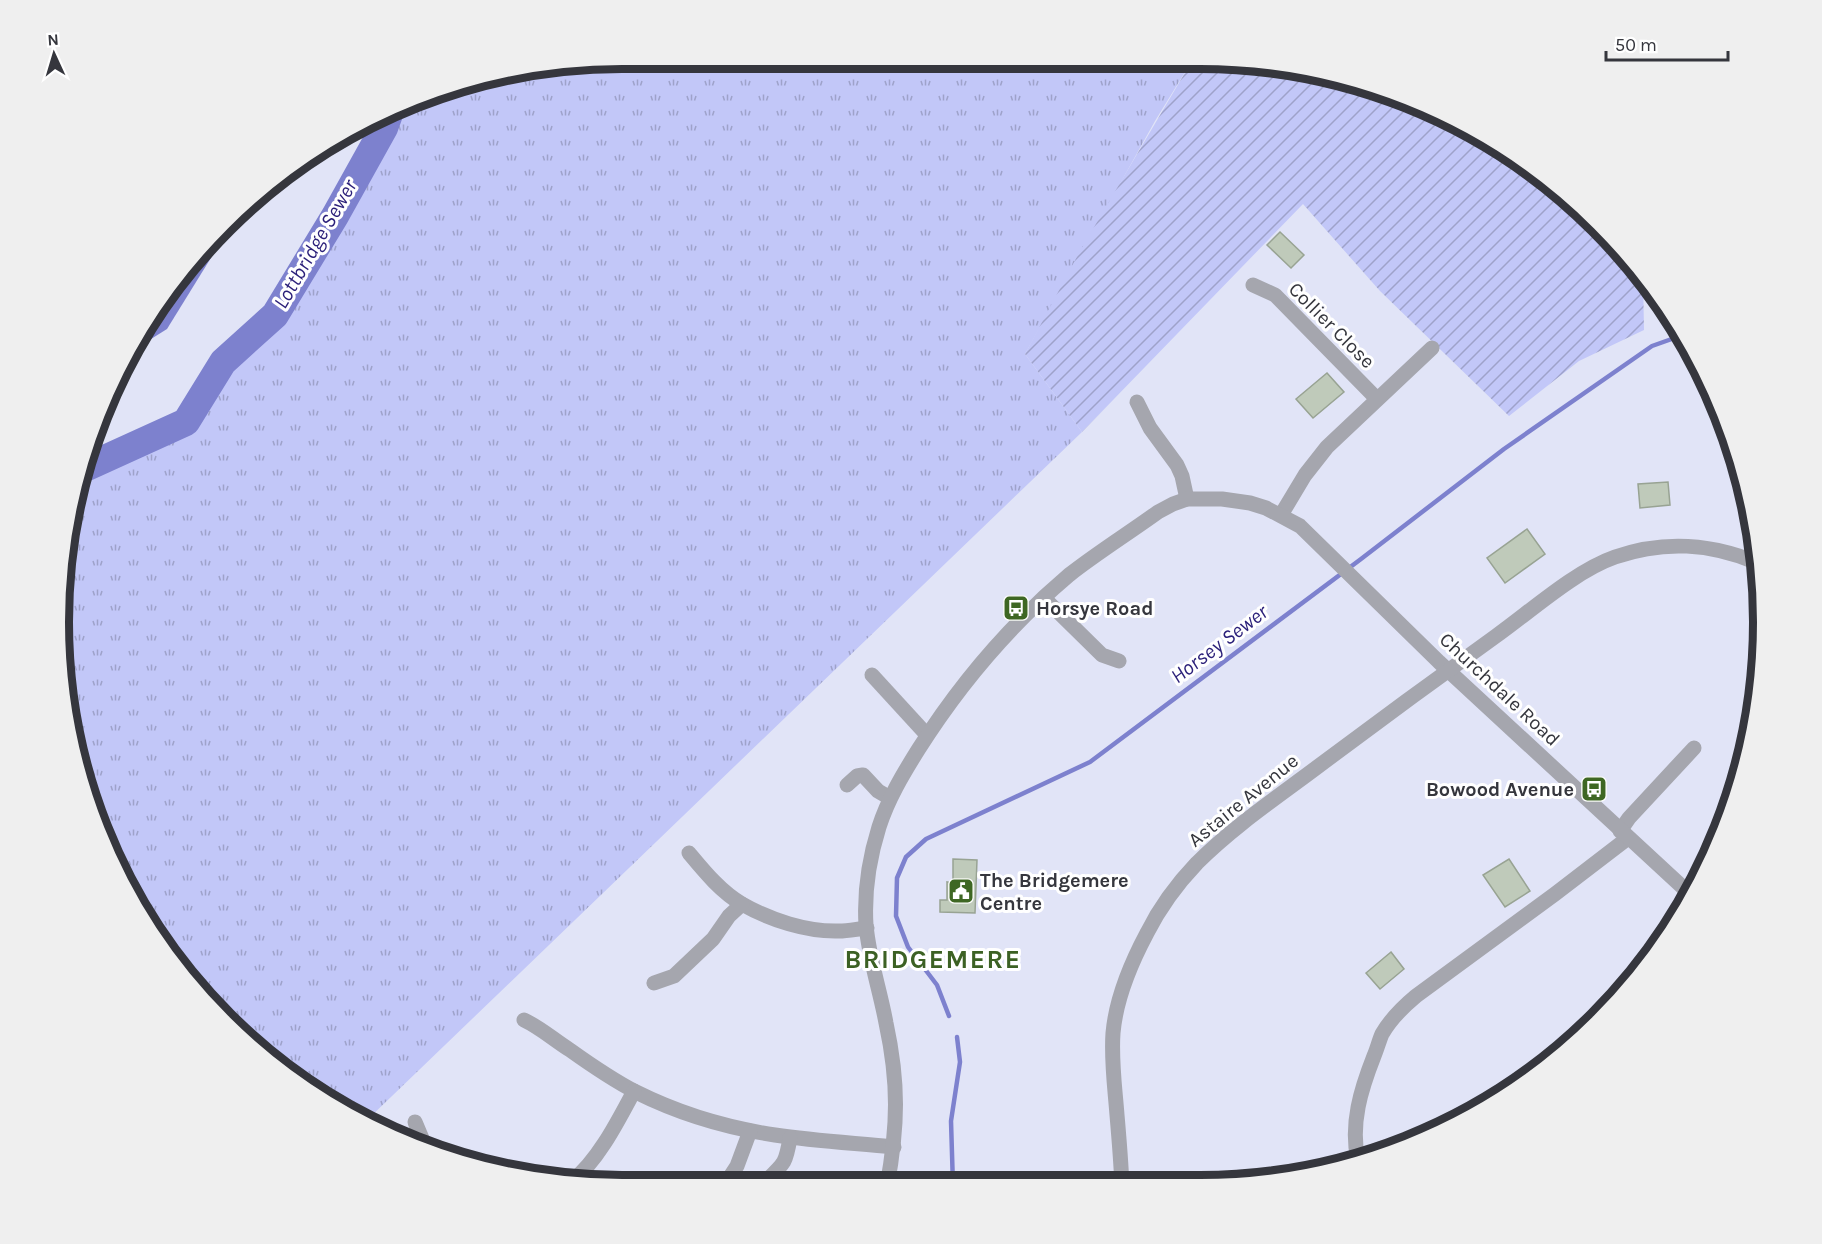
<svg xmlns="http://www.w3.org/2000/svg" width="1822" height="1244" font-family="Karla,sans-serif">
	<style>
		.grass { fill: url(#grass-tufts) }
		.garden { fill: url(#garden-furrows) }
		.water { fill: #7d81ce }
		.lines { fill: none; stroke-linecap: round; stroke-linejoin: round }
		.stream { stroke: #7d81ce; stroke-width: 4.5 }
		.river { stroke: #7d81ce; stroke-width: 28 }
		.building { fill: #bfcaba; stroke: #98a393; stroke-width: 1.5 }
		.minor { stroke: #a5a6ae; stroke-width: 15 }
		.labels { text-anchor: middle; stroke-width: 6; stroke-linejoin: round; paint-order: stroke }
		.street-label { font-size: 20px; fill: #35363d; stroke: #fff }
		.poi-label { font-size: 20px; font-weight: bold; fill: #35363d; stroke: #fff; text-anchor: start }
		.water-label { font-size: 21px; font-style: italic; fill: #2a1f79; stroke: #fff }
		.district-label { font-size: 26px; font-weight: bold; letter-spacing: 1.5px; fill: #3c6124; stroke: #fff }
		.rim { fill: none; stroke: #35363d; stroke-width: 8 }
	</style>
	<defs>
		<pattern id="grass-tufts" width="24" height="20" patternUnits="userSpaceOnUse" patternTransform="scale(1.5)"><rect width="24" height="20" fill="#c2c7f8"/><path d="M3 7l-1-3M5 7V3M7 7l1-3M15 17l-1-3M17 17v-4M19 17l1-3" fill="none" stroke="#9ea2ca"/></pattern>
		<pattern id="garden-furrows" width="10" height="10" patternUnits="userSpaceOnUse" patternTransform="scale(1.5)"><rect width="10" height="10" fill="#c2c7f8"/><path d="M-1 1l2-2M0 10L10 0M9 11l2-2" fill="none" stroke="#9ea2ca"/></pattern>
	</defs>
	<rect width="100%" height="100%" fill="#e1e4f7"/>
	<!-- grass -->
	<polygon class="grass" points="622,58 1193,59 1155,121 1025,354 1082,432 365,1122 224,1021 134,903 69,732 60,585 87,468 186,422 223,362 275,315 335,216 384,128 389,114 441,88"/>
	<!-- garden -->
	<polygon class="garden" points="1193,59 1310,69 1450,117 1598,223 1643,277 1644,330 1579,361 1509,416 1380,291 1303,204 1082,432 1025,354 1080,251"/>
	<!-- water -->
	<polygon class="water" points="230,227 167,329 135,349 175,279"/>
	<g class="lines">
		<!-- stream -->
		<g class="stream">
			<polyline points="949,1016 937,985 908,947 896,916 897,878 906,857 926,839 1090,762 1361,559 1504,449 1652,346 1683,335"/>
			<polyline points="953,1186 951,1121 960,1062 957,1037"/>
		</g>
		<!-- river -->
		<polyline class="river" points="87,467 186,422 223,362 275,315 335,216 384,128 389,114"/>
	</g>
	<!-- building -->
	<g class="building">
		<polygon points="1280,232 1304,255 1291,268 1267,245"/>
		<polygon points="1327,373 1344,392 1313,418 1296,399"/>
		<polygon points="1668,482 1670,505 1640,508 1638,484"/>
		<polygon points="1527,529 1545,554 1505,583 1487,558"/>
		<polygon points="953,859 977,860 975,913 940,912 940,900 947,900 947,882 953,883"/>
		<polygon points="1509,859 1530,891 1505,907 1483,875"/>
		<polygon points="1391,952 1404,969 1380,989 1366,973"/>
	</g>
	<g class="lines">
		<!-- minor -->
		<g class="minor">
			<polyline points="1253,285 1275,295 1377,399"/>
			<polyline points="1137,402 1150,428 1177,465 1182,476 1187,499"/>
			<polyline points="1281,515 1305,475 1327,447 1432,348"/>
			<polyline points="1044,598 1102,655 1119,661"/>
			<polyline points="872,675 927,735"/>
			<polyline points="847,785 857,776 863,775 878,791 890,798"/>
			<polyline points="1620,831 1629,818 1694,748"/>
			<path d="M689 853C704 871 721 892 742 904 770 920 807 932 839 931 848 931 857 929 867 928"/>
			<polyline points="654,983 674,976 713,939 729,916 742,904"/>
			<path d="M524 1020C541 1028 554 1040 570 1050 591 1065 613 1080 636 1092 678 1113 728 1128 775 1135 815 1141 854 1143 894 1147"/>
			<polyline points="415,1122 423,1141 427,1146"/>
			<path d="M1358 1160C1350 1124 1361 1089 1374 1056 1377 1049 1379 1041 1382 1034 1390 1020 1404 1006 1416 996L1555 894 1628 838"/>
			<path d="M767 1180C785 1163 786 1162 790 1138"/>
			<path d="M572 1181C598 1161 619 1119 634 1091"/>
			<polyline points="724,1186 737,1166 750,1131"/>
			<path d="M887 1186C898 1126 899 1083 886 1023 880 990 869 959 866 925 864 892 869 859 879 827 888 799 903 774 918 750 959 685 1010 625 1069 575 1097 553 1129 533 1158 512L1173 504 1187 499H1222L1250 503 1266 508 1300 526 1439 662 1690 894"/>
			<path d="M1122 1186C1121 1162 1119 1138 1117 1115 1115 1088 1111 1061 1113 1033 1116 999 1131 963 1147 933 1160 907 1177 884 1197 863 1233 827 1276 798 1316 768 1376 723 1436 679 1496 636 1531 611 1575 571 1615 557 1664 540 1710 543 1758 563"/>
		</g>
	</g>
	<!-- icons -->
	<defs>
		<g id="bus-square" transform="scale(1.35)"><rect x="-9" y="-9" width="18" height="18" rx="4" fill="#3e6723" stroke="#fff"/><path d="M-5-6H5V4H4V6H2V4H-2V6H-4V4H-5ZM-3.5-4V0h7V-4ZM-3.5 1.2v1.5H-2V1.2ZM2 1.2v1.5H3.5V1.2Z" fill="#fff"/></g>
		<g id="civic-square" transform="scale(1.35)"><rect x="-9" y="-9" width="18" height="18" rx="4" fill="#3e6723" stroke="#fff"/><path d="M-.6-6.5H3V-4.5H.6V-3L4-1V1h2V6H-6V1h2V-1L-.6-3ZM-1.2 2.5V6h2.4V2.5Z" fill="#fff"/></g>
	</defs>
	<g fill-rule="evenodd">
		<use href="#bus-square" x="1016" y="608"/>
		<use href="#bus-square" x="1594" y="789"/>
		<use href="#civic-square" x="961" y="891"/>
	</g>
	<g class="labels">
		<!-- street labels -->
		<g class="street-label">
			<text transform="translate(1332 325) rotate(45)" y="7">Collier Close</text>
			<text transform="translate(1500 689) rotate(43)" y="7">Churchdale Road</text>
			<text transform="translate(1243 800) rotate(-39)" y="7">Astaire Avenue</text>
		</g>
		<!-- poi labels -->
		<g class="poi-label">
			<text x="1036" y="615">Horsye Road</text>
			<text x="1574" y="796" text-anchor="end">Bowood Avenue</text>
			<text x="980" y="887">The Bridgemere<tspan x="980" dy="23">Centre</tspan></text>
		</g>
		<!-- water labels -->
		<g class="water-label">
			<text transform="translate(315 244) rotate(-60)" y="7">Lottbridge Sewer</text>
			<text transform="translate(1219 644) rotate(-37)" y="7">Horsey Sewer</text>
		</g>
		<!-- district labels -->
		<g class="district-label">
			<text x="933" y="968">BRIDGEMERE</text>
		</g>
	</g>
	<!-- crop -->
	<path d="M0 0H1822V1244H0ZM622 69H1200A553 553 0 0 1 1753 622V622A553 553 0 0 1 1200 1175H622A553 553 0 0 1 69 622V622A553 553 0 0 1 622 69Z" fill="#efefef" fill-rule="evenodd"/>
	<path class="rim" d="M622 69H1200A553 553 0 0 1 1753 622V622A553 553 0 0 1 1200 1175H622A553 553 0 0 1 69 622V622A553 553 0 0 1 622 69Z"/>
	<!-- north arrow -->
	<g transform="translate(54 54) rotate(356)" stroke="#ffffff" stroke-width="4.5" paint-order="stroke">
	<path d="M0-4.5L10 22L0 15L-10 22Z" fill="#35363d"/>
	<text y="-9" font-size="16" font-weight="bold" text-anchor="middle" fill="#35363d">N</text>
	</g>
	<!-- scale -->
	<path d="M1606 51v9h122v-9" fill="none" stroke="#35363d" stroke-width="3"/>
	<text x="1615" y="51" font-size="18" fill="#35363d" stroke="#ffffff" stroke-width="4.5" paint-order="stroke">50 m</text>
</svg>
